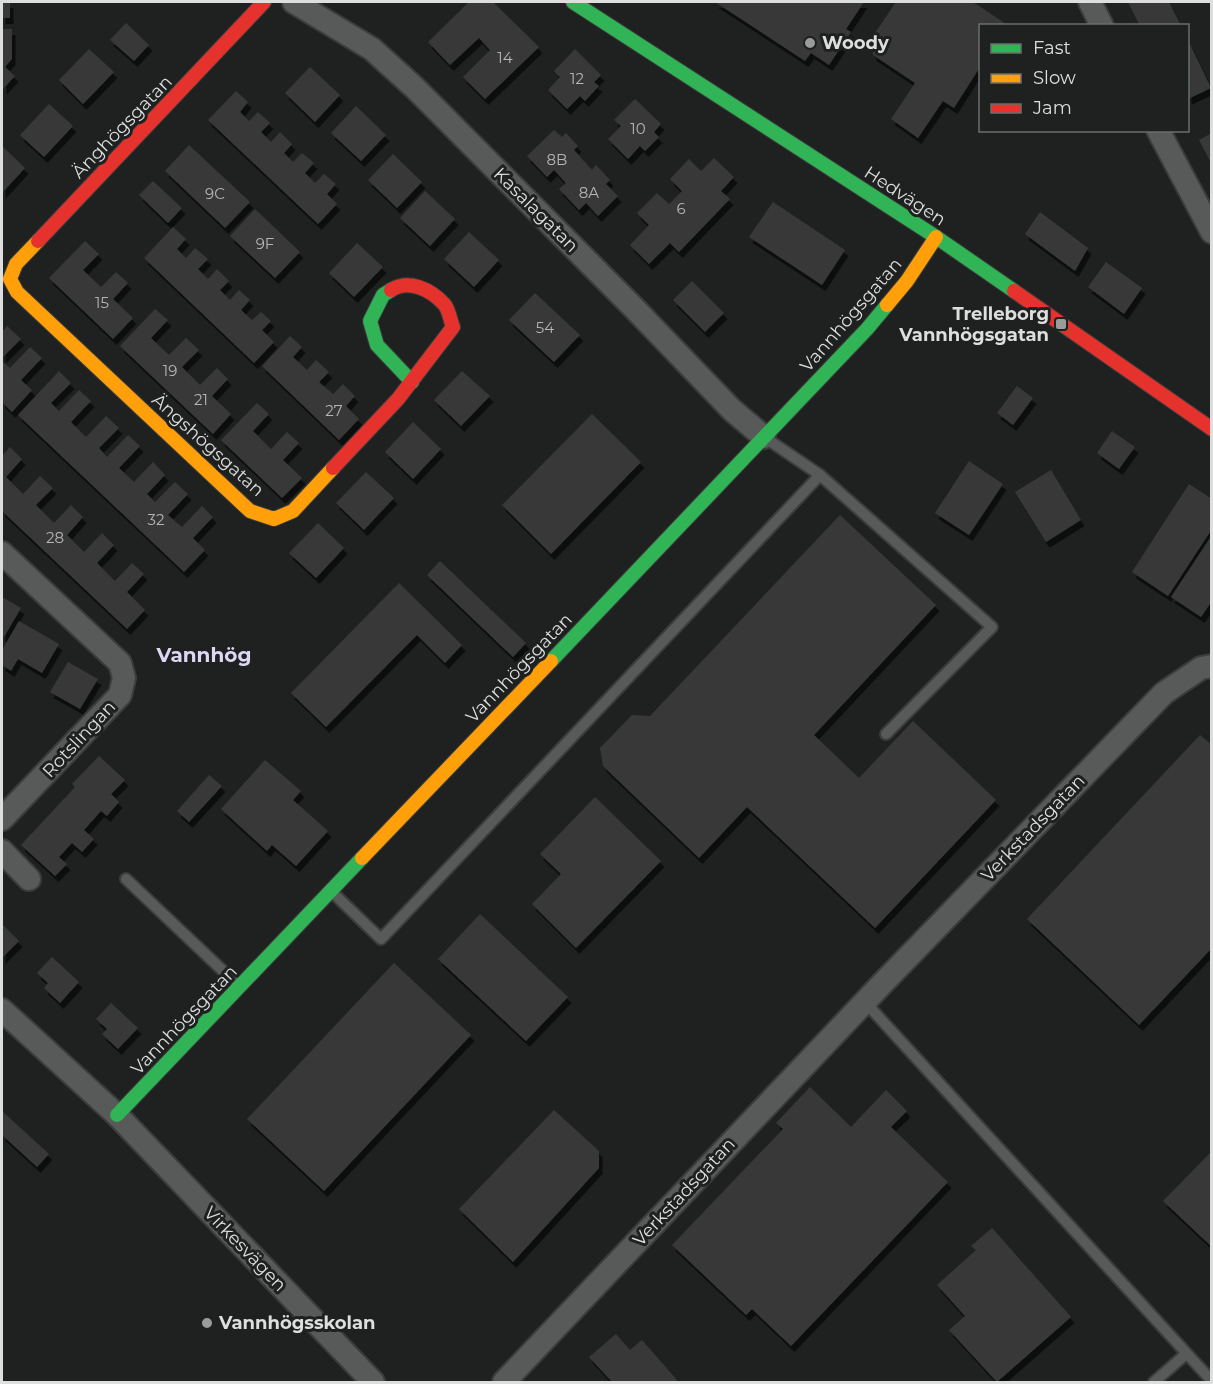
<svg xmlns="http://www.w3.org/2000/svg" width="1213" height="1384" font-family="Montserrat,sans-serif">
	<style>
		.building { fill: #393939; filter: url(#shadow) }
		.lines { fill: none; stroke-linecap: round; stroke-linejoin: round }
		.lane-casing { stroke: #3b3d3c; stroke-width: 14 }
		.street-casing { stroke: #3b3d3c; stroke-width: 26 }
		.fast-casing { stroke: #3b3d3c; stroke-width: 16 }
		.slow-casing { stroke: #3b3d3c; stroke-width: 16 }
		.jam-casing { stroke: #3b3d3c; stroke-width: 16 }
		.lane { stroke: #585a59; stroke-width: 10 }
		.street { stroke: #585a59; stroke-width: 22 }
		.fast { stroke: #30b455; stroke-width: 14 }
		.slow { stroke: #ff9f0a; stroke-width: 14 }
		.jam { stroke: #e5322d; stroke-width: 14 }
		.poi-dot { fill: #9a9c9c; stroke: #1e2120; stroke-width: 2 }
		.labels { text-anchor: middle; stroke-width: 6; stroke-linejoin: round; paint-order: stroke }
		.number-label { font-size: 15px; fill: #b4b6b5 }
		.poi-label { font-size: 18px; font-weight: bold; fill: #dddfde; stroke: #1e2120; text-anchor: start }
		.street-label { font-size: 18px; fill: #dddfde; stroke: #1e2120 }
		.neighbourhood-label { font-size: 20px; font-weight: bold; fill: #ded7f4; stroke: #1e2120 }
	</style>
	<defs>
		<filter id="shadow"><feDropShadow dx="3.5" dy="6" stdDeviation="0" flood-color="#0009"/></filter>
	</defs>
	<rect width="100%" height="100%" fill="#1f2020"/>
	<!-- building -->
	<g class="building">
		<rect x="2" y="2" width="8" height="16"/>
		<polygon points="469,2 493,2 539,47 485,99 463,77 490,50 479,38 450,65 428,42"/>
		<polygon points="715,2 864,2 846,29 851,32 829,65 811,53 805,61"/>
		<polygon points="896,2 973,2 1009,26 980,26 980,67 954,108 943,101 918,138 891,119 915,83 873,55 871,39"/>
		<polygon points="1128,2 1169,2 1181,26 1140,26"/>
		<polygon points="126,23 149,45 134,61 110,40"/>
		<polygon points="2,29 12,29 12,59 5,67 15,76 3,89"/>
		<polygon points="1188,40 1211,88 1188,99"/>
		<polygon points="89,49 114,72 83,104 59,80"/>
		<polygon points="575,49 601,75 594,82 599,86 585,101 580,96 567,109 548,90 560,77 554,71"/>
		<polygon points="310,67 340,95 315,122 285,93"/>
		<polygon points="236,91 248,102 240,112 249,121 258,112 270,123 261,132 271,142 280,132 292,144 284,153 293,162 302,153 314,163 305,173 315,183 324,174 336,184 327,194 337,204 318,224 208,120"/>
		<polygon points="635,99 661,124 654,132 659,137 645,151 640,146 628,159 608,139 621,126 614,120"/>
		<polygon points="49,104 73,126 44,157 20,135"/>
		<polygon points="356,106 386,135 361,161 331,133"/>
		<polygon points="554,130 562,137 566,133 578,146 574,150 592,170 596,165 610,180 606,184 618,196 598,216 586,203 579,210 559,189 566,183 554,170 547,177 527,156"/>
		<polygon points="1212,133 1212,165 1199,140"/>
		<polygon points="189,145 250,202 225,228 165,171"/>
		<polygon points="2,146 25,168 2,193"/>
		<polygon points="393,154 422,182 397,208 368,180"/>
		<polygon points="714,158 734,177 721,191 730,199 679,252 670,243 649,264 630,245 649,225 637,213 657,193 669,204 682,191 670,179 689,159 701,171"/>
		<polygon points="153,181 182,208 168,223 139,195"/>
		<polygon points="425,191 455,219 430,246 400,218"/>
		<polygon points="773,202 845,250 822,285 749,237"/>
		<polygon points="255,209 300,252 275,278 230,236"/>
		<polygon points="1040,212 1088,248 1075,271 1025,234"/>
		<polygon points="173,227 186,239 177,249 186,258 195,248 208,259 198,269 208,279 217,269 229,281 220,290 230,300 239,290 250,300 241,310 252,320 261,312 271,321 262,330 274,342 254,363 144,258"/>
		<polygon points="469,232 499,260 474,287 444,259"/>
		<polygon points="85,241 99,254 83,270 101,287 116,272 128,283 113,299 133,318 113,339 49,278"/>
		<polygon points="357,243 383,267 354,297 329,273"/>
		<polygon points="1106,262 1142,288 1124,314 1088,287"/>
		<polygon points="692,281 724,313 705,332 673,300"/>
		<polygon points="535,293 580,335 554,362 509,320"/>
		<polygon points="155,309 168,320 151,338 169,355 186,338 199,350 182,367 200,385 217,368 228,379 212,396 231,414 213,434 120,346"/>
		<polygon points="7,326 21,339 2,358 2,332"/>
		<polygon points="290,336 302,347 293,357 307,370 316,360 329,372 319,382 333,394 343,384 355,396 346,406 359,419 339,440 262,366"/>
		<polygon points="30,347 42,358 21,380 32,390 12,412 2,402 2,361 10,368"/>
		<polygon points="59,371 71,383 51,403 59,411 79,390 91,401 71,422 86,437 106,416 119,428 99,448 107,457 128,435 140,446 119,468 134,482 153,462 165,475 147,494 155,502 175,482 188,494 168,515 182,527 202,506 213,517 193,538 205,550 184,572 18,415"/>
		<polygon points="462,371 490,396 461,426 434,400"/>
		<polygon points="1017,386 1033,398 1013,425 997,413"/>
		<polygon points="257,403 269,414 253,431 271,449 287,432 299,443 283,460 302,478 282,498 221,440"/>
		<polygon points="592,414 641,462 551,554 502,505"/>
		<polygon points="413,422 441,449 413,479 385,452"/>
		<polygon points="1112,431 1135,447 1119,469 1097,453"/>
		<polygon points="10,447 22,459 6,477 23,494 40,476 53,488 36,505 54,523 71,505 83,517 67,535 84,552 102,533 114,545 97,563 115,581 132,563 144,574 127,592 145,610 127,629 2,511 2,456"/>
		<polygon points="969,461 1003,484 969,535 935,513"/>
		<polygon points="1051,470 1081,520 1046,542 1015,492"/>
		<polygon points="366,472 394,498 364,530 336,503"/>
		<polygon points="1189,484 1212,499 1212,529 1168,596 1132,572"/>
		<polygon points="840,515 936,605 814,735 859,778 913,721 996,800 875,928 747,807 699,858 603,766 600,748 632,715 650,716"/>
		<polygon points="318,523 344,548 316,578 289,553"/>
		<polygon points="1210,538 1212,540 1212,601 1201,617 1171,597"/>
		<polygon points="440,561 526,643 513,657 427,575"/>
		<polygon points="399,583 462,645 445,663 417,635 326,727 291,693"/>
		<polygon points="2,597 21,608 4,637 2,635"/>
		<polygon points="19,621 59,644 42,673 18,659 11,671 2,665 2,650"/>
		<polygon points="68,662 98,679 80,709 50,692"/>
		<polygon points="1200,735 1212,745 1212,948 1139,1025 1027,919"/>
		<polygon points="99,756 125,780 111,794 119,802 107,816 101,811 84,830 94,839 82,852 72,843 59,857 67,864 55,876 21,845 75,787 72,784"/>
		<polygon points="265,760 301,791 293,800 328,831 296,866 272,845 267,851 221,809"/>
		<polygon points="209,775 222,786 189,822 177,811"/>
		<polygon points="595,797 661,861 576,948 532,904 561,874 540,854"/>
		<polygon points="480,914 568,997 526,1041 438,959"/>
		<polygon points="2,924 19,941 2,958"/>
		<polygon points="52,957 79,982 60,1003 44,988 48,983 37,973"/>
		<polygon points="394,963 471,1035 324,1191 247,1119"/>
		<polygon points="111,1003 138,1028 118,1049 102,1034 107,1029 96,1019"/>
		<polygon points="810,1087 851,1127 886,1090 907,1111 891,1127 948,1182 791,1346 752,1309 746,1315 672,1245 783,1129 776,1123"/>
		<polygon points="554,1110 599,1151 599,1168 513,1262 459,1209"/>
		<polygon points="2,1111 49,1154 37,1167 2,1135"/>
		<polygon points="1212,1151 1212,1247 1163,1201"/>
		<polygon points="992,1228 1071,1317 997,1382 949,1330 965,1316 937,1285 976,1250 971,1246"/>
		<polygon points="616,1334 630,1350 642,1340 677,1380 674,1382 612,1382 589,1357"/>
	</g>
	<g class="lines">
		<!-- lane casing -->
		<g class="lane-casing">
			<g id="lane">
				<polyline points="767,439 820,475"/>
				<polyline points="126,879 238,985"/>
				<polyline points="332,892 381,939 820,475 992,627 886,734"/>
				<polyline points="865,1002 1212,1381"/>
				<polyline points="1154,1382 1186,1354"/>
			</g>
		</g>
		<!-- street casing -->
		<g class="street-casing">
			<g id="street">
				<polyline points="294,2 372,49 415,88 635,309 732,410 764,437"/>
				<polyline points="1090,2 1102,26"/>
				<polyline points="1158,130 1212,232"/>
				<polyline points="2,553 120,663 124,678 120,695 2,819"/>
				<polyline points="2,851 29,879"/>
				<polyline points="2,1010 117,1115 373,1382"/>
				<polyline points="504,1382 879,987 1164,693 1201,668 1212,666"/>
			</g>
		</g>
		<!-- fast casing -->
		<g class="fast-casing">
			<g id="fast">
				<polyline points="573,2 936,237 1014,291"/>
				<polyline points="391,290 383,295 370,321 377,345 412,382"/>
				<polyline points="551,661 867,329 887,305"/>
				<polyline points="117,1115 362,858"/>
			</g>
		</g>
		<!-- slow casing -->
		<g class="slow-casing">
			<g id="slow">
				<polyline points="38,241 16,264 10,279 17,292 250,511 274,519 293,511 333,468"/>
				<polyline points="887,305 907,281 936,237"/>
				<polyline points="362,858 551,661"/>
			</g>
		</g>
		<!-- jam casing -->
		<g class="jam-casing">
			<g id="jam">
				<polyline points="38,241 264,2"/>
				<polyline points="1014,291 1212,429"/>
				<path d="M333 468 398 399 453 327C450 320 449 309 444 304 430 289 409 279 391 290"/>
			</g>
		</g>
		<!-- lane -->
		<use href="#lane" class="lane"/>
		<!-- street -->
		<use href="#street" class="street"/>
		<!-- fast -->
		<use href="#fast" class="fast"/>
		<!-- slow -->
		<use href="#slow" class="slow"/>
		<!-- jam -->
		<use href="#jam" class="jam"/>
	</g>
	<!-- markers -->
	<g class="poi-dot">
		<circle cx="810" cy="43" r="6"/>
		<rect x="1055" y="318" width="12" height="12" rx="3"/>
		<circle cx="207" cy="1323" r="6"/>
	</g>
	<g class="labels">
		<!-- number labels -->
		<g class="number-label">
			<text x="505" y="63">14</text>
			<text x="577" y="84">12</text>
			<text x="638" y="134">10</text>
			<text x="557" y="165">8B</text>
			<text x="589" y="198">8A</text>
			<text x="215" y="199">9C</text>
			<text x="681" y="214">6</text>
			<text x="265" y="249">9F</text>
			<text x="102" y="308">15</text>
			<text x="545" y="333">54</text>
			<text x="170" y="376">19</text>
			<text x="201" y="405">21</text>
			<text x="334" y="416">27</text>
			<text x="156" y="525">32</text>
			<text x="55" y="543">28</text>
		</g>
		<!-- poi labels -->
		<g class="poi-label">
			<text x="822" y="49">Woody</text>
			<text x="1049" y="320" text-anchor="end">Trelleborg<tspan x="1049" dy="21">Vannhögsgatan</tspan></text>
			<text x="219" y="1329">Vannhögsskolan</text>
		</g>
		<!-- street labels -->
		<g class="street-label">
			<text transform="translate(122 127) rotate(-46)" y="6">Änghögsgatan</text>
			<text transform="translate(905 196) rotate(33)" y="6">Hedvägen</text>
			<text transform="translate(536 210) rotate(45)" y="6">Kasalagatan</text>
			<text transform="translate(851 315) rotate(-49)" y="6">Vannhögsgatan</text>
			<text transform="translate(208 445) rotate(42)" y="6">Ängshögsgatan</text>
			<text transform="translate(519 668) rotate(-46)" y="6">Vannhögsgatan</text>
			<text transform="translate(79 739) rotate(-47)" y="6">Rotslingan</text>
			<text transform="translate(1033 828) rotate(-46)" y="6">Verkstadsgatan</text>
			<text transform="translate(184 1020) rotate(-46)" y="6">Vannhögsgatan</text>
			<text transform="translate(684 1192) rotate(-47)" y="6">Verkstadsgatan</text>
			<text transform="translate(245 1249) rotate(46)" y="6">Virkesvägen</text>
		</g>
		<!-- neighbourhood labels -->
		<g class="neighbourhood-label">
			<text x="204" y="662">Vannhög</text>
		</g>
	</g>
	<!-- border -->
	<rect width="1213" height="1384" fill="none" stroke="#dddfde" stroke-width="6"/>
	<!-- legend -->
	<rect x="979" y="24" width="210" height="108" fill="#1e2120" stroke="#6a6d6c" stroke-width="1.5"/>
	<rect x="991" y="44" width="30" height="9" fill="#30b455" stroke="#6a6d6c" stroke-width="1.5"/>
	<text x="1033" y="54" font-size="18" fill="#dddfde">Fast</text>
	<rect x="991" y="74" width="30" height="9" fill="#ff9f0a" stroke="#6a6d6c" stroke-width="1.5"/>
	<text x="1033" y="84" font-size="18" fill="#dddfde">Slow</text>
	<rect x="991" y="104" width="30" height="9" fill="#e5322d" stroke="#6a6d6c" stroke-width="1.5"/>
	<text x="1033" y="114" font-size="18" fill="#dddfde">Jam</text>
</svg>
